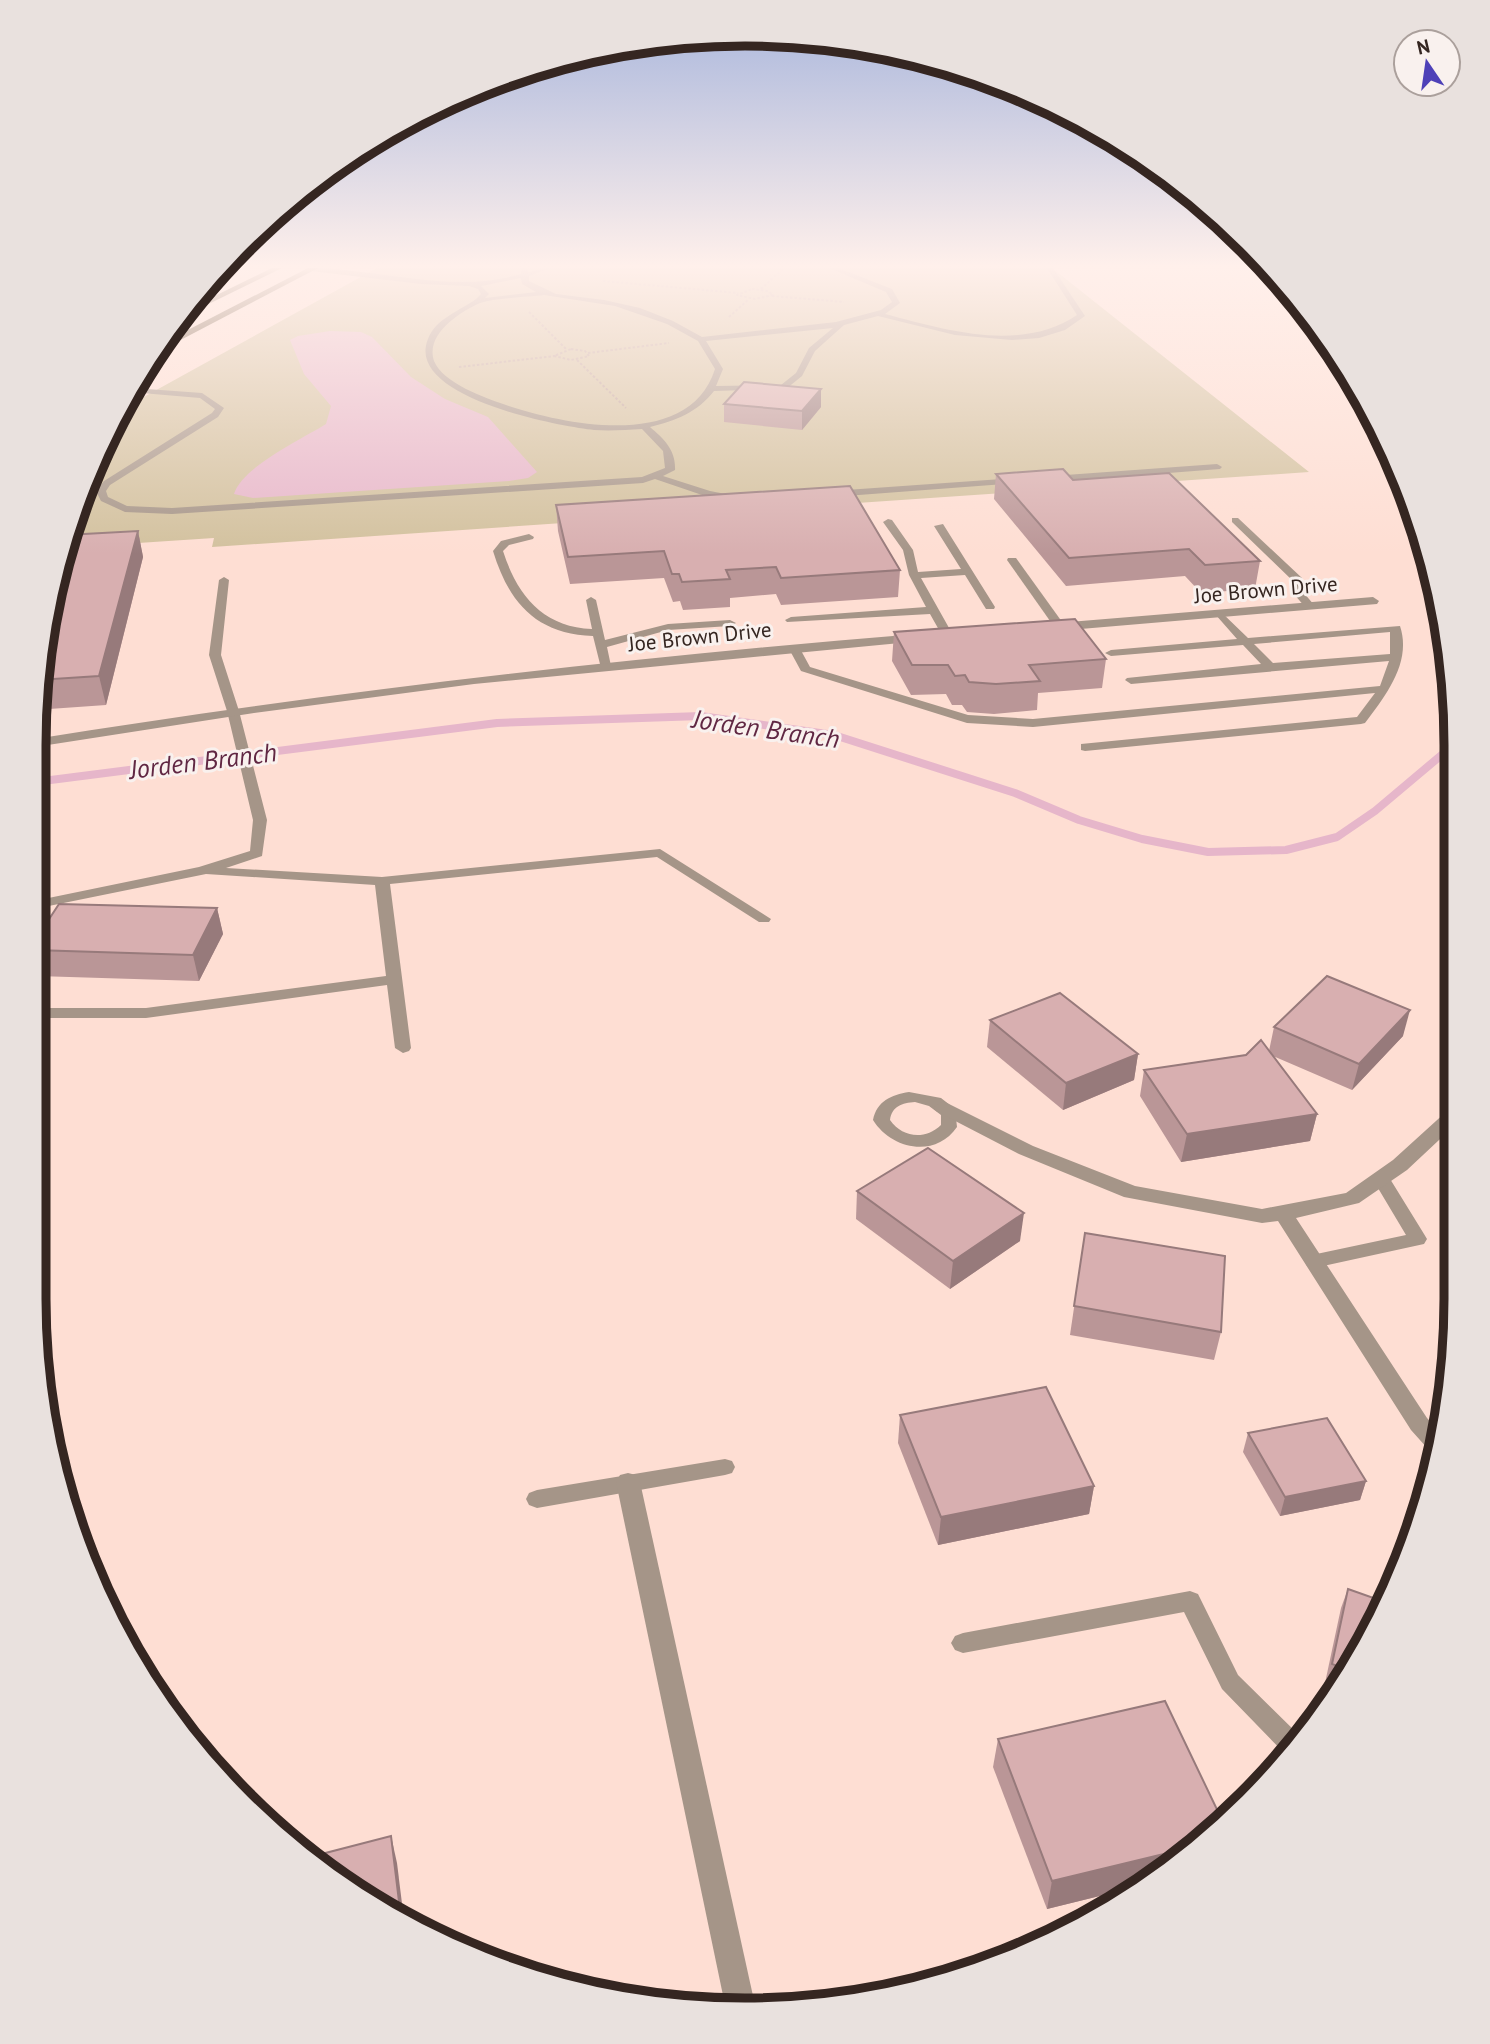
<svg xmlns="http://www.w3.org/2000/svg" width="1490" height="2044" font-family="'PT Sans',sans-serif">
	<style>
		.green { fill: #d2c19e }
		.water { fill: #e6b6ca }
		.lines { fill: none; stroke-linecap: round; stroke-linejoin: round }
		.stream { stroke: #e6b6ca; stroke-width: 8 }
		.path { stroke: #bea49b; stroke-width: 2; stroke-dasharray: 2.5 2; stroke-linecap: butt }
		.service { fill: #a59588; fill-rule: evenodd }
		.minor { fill: #a59588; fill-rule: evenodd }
		.trunk { fill: #64472d; fill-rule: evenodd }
		.wall { fill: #ba9697 }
		.shaded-wall { fill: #977a7b }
		.building { fill: #d8afb0; stroke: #977a7b; stroke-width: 2 }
		.labels { text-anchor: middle; stroke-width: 6; stroke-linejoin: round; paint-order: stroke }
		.far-street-label { font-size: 21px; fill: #352621; stroke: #f9f1ee }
		.water-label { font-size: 26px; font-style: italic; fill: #602743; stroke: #f9f1ee }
		.rim { fill: none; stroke: #352621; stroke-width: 9 }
	</style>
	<rect width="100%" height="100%" fill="#feded3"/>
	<!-- green -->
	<polygon class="green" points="377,268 1052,268 1309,472 212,547 214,538 62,548 88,472 122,409"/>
	<!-- water -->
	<path class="water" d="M330 331 361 332 372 337 411 377 445 399 488 417 537 472 528 478 509 481 253 498 234 494C242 467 302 439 326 424L331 406 304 374 290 340 298 336Z"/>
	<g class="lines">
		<!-- stream -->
		<polyline class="stream" points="35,782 497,723 701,716 834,735 1015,793 1079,820 1142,839 1208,852 1286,850 1337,837 1375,811 1451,747"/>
		<!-- path -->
		<g class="path">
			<polyline points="603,281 738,293"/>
			<polygon points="752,289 768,291 773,295 755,299 737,295"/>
			<polyline points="761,289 784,268"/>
			<polyline points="772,296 844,302"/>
			<polyline points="529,312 567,350"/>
			<polyline points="729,317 749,299"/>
			<polygon points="571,349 585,351 589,356 571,360 554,356"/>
			<polyline points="588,353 669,343"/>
			<polyline points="577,360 626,408"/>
			<polyline points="459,367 555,356"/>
		</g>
		<!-- service -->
		<g class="service">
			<path d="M308 268C379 268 451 295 521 274V268H527L528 272 550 268 529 276V281L556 294 604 300 640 308 673 321 702 337 836 322 881 310 892 302 886 292 829 268H838L892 289 900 303 885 314C946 330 1021 353 1077 315L1047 268H1053L1085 316 1065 330 1039 338 1012 340 955 335 878 316 844 325 815 351 802 376 786 389 714 391C698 412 675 421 650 427 664 439 676 450 675 470L663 476 710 491 736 496V500L733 501 705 496 655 479 643 483 172 514 125 512 101 501 96 491 104 481 212 413 215 409 200 398 130 392 133 388 202 393 224 408 218 417 110 485 106 491 108 497 127 506 172 508 642 477 665 468 663 451 642 429C626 430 610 431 594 430 557 426 404 397 428 339 436 318 460 311 476 299L481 294 478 289 469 286 421 284 311 271ZM521 278 522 284 536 292 485 298 489 294 481 286ZM544 295 615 306 667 324 698 341 715 369C689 451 566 425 506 405 485 398 443 383 434 361 425 334 460 312 480 303 493 298 528 297 544 295ZM833 328 809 348 796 373 781 385 716 386 723 369 706 341Z"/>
			<polygon points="1217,464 1222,467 1220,469 1052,482 1047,479 1052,476"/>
			<polygon points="1016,478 1021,481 1019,483 832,497 827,494 832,491"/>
			<polygon points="1232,518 1238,518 1302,578 1303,592 1315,606 1314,608 1306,608 1293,593 1293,581 1232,522"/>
			<polygon points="888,519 892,520 913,550 918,572 961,569 934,526 943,524 995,607 994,609 986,609 965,575 921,578 953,635 951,637 943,637 930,614 787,622 785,620 791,617 926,607 909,575 903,550 883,522"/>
			<path d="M529 534 534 537 533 539 509 545 503 551C517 595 543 627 592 629L586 600 591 597 596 600 605 640 668 624 730 620 736 623 730 626 668 630 607 647 611 666 609 668H601L593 636C536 634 509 603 493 551L501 541Z"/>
			<polygon points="1008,558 1016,558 1065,626 1063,628 1055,628 1007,560"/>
			<polygon points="224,577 229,580 221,655 239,711 267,820 262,856 226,868 382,877 660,849 771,919 769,922 759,922 657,857 390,884 411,1048 409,1051 403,1053 395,1048 387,985 146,1018 34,1018 34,1008 146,1008 386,976 375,885 206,874 34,909 34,901 199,867 250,851 253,820 227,711 209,655 219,580"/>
			<path d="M1220 611 1248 638 1400 626C1412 662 1386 695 1365 723L1361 724 1085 751 1081 750V744L1357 717 1375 693 1033 727 967 723 801 671 788 647 798 645 810 667 968 715 1033 719 1380 686 1389 661 1131 684 1125 680 1127 678 1261 664 1243 645 1111 656 1105 653 1111 650 1237 639 1215 614ZM1390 632V654L1273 663 1254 644Z"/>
			<path d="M909 1092 941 1098 955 1109 957 1127C935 1159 891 1149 873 1120 877 1101 891 1095 909 1092ZM915 1102 929 1106 941 1115V1125C924 1141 902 1137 890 1120 892 1106 902 1103 915 1102Z"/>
			<polygon points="1381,1172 1387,1174 1424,1234 1427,1239 1424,1244 1314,1268 1307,1266 1305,1261 1307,1256 1406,1235 1372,1178 1375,1174"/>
			<polygon points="725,1459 732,1461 735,1467 732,1473 725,1475 537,1508 529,1505 526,1499 529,1493 537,1490"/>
			<polygon points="1190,1591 1198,1594 1238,1675 1302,1738 1288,1757 1222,1689 1184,1612 963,1653 955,1650 951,1643 955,1636 963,1633"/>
		</g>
		<!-- minor -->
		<g class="minor">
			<polygon points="1373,597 1379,601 1377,604 1057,631 1051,627 1057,623"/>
			<path d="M917 634 921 635V641L474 684 254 713 35 747V739C328 692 621 658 917 634Z"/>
			<polygon points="943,1101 1033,1146 1135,1186 1262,1209 1346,1193 1393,1160 1447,1111 1454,1109 1454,1126 1407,1170 1359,1203 1296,1218 1427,1418 1438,1430 1434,1451 1428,1449 1411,1430 1278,1221 1262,1223 1124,1197 1019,1154 936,1111 934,1107"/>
			<polygon points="628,1473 636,1475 640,1482 755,2005 725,2005 616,1482 620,1475"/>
		</g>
		<!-- trunk -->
		<g class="trunk">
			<polygon points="272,268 282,268 176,320 182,312"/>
			<polygon points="308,268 318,268 150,356 155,347"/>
		</g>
	</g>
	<!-- wall -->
	<g class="wall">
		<polygon points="724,404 821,407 802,430 724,422"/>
		<polygon points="996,474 1073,480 1260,561 1255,589 1201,593 1185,576 1066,586 994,499"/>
		<polygon points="556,505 900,570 898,597 781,605 776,594 730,598 730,607 683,610 680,601 673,602 664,578 570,584 558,531"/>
		<polygon points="138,531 143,557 106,705 35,710 35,699 57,561"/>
		<polygon points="894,632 1106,659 1102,688 1038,693 1037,710 994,714 967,712 962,705 952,705 946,694 911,695 892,661"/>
		<polygon points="217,908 223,934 199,981 37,976 34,967 34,942"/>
		<polygon points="990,1020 1138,1054 1134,1080 1063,1110 987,1047"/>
		<polygon points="1274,1027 1403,1036 1352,1090 1273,1056 1317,1114 1310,1141 1181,1162 1140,1096 1144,1070 1269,1051"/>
		<polygon points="857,1191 1020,1241 950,1289 856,1219"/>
		<polygon points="1085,1233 1221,1332 1214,1360 1070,1335"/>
		<polygon points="900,1415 1094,1486 1089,1514 938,1545 898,1443"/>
		<polygon points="1248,1433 1366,1481 1360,1500 1280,1516 1243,1452"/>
		<polygon points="1348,1589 1362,1655 1338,1688 1325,1683 1341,1608"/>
		<polygon points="998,1739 1179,1863 1140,1886 1047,1909 993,1767"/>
	</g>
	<!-- shaded-wall -->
	<g class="shaded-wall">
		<polygon points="821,389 821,407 802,430 802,411"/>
		<polygon points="138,531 143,557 106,705 99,676"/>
		<polygon points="217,908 223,934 199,981 193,955"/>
		<polygon points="1410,1010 1403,1036 1352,1090 1359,1064"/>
		<polygon points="1138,1054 1134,1080 1063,1110 1066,1083"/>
		<polygon points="1317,1114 1310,1141 1181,1162 1187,1134"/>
		<polygon points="1024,1213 1020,1241 950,1289 953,1261"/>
		<polygon points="1366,1481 1360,1500 1280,1516 1285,1497"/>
		<polygon points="1094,1486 1089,1514 938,1545 941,1517"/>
		<polygon points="391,1836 397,1863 404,1920 401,1918"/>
		<polygon points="1197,1846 1179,1863 1140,1886 1047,1909 1052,1881"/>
	</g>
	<!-- building -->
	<g class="building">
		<polygon points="744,382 821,389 802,411 724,404"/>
		<polygon points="1063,469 1073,480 1169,473 1260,561 1205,565 1189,549 1069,558 996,474"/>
		<polygon points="850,486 900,570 781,578 776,567 726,570 730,579 682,582 679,574 672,574 664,551 568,557 556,505"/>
		<polygon points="138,531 99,676 38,680 57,561 66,535"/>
		<polygon points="1075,619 1106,659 1029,665 1040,681 996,684 969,682 965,675 955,676 948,665 912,665 894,632"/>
		<polygon points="59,904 217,908 193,955 34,950 34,942"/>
		<polygon points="1327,976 1410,1010 1359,1064 1274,1027"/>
		<polygon points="1060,993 1138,1054 1066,1083 990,1020"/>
		<polygon points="1261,1040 1317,1114 1187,1134 1144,1070 1246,1055"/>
		<polygon points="928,1148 1024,1213 953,1261 857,1191"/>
		<polygon points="1085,1233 1225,1256 1221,1332 1074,1306"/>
		<polygon points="1046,1387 1094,1486 941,1517 900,1415"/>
		<polygon points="1327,1418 1366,1481 1285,1497 1248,1433"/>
		<polygon points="1348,1589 1385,1602 1362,1655 1350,1671 1332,1664"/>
		<polygon points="1165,1701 1223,1822 1197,1846 1052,1881 998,1739"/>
		<polygon points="391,1836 401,1918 310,1857"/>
	</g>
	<!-- sky -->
	<linearGradient id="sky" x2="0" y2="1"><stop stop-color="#a7b5dc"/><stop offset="0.48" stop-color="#fff0eb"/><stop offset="1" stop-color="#fff0eb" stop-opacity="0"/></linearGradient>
	<rect width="1490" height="554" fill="url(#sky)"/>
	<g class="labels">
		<!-- far-street labels -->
		<g class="far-street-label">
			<text transform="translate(1266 590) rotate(-5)" y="7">Joe Brown Drive</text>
			<text transform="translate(700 637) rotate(-6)" y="7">Joe Brown Drive</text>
		</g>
		<!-- water labels -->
		<g class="water-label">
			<text transform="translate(766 729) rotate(8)" y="9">Jorden Branch</text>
			<text transform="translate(203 761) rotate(-7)" y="9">Jorden Branch</text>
		</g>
	</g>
	<!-- crop -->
	<path d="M0 0H1490V2044H0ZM745 46H745A699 699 0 0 1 1444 745V1299A699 699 0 0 1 745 1998H745A699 699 0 0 1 46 1299V745A699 699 0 0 1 745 46Z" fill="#e9e1de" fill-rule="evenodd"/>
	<path class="rim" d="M745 46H745A699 699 0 0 1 1444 745V1299A699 699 0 0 1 745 1998H745A699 699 0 0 1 46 1299V745A699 699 0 0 1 745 46Z"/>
	<!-- north arrow -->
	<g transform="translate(1427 63) rotate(347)"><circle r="33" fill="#f9f1ee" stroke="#aba09c" stroke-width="2"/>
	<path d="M0-5L12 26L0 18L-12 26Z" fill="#4e41b8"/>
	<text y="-10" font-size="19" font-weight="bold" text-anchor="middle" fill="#352621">N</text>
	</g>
</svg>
